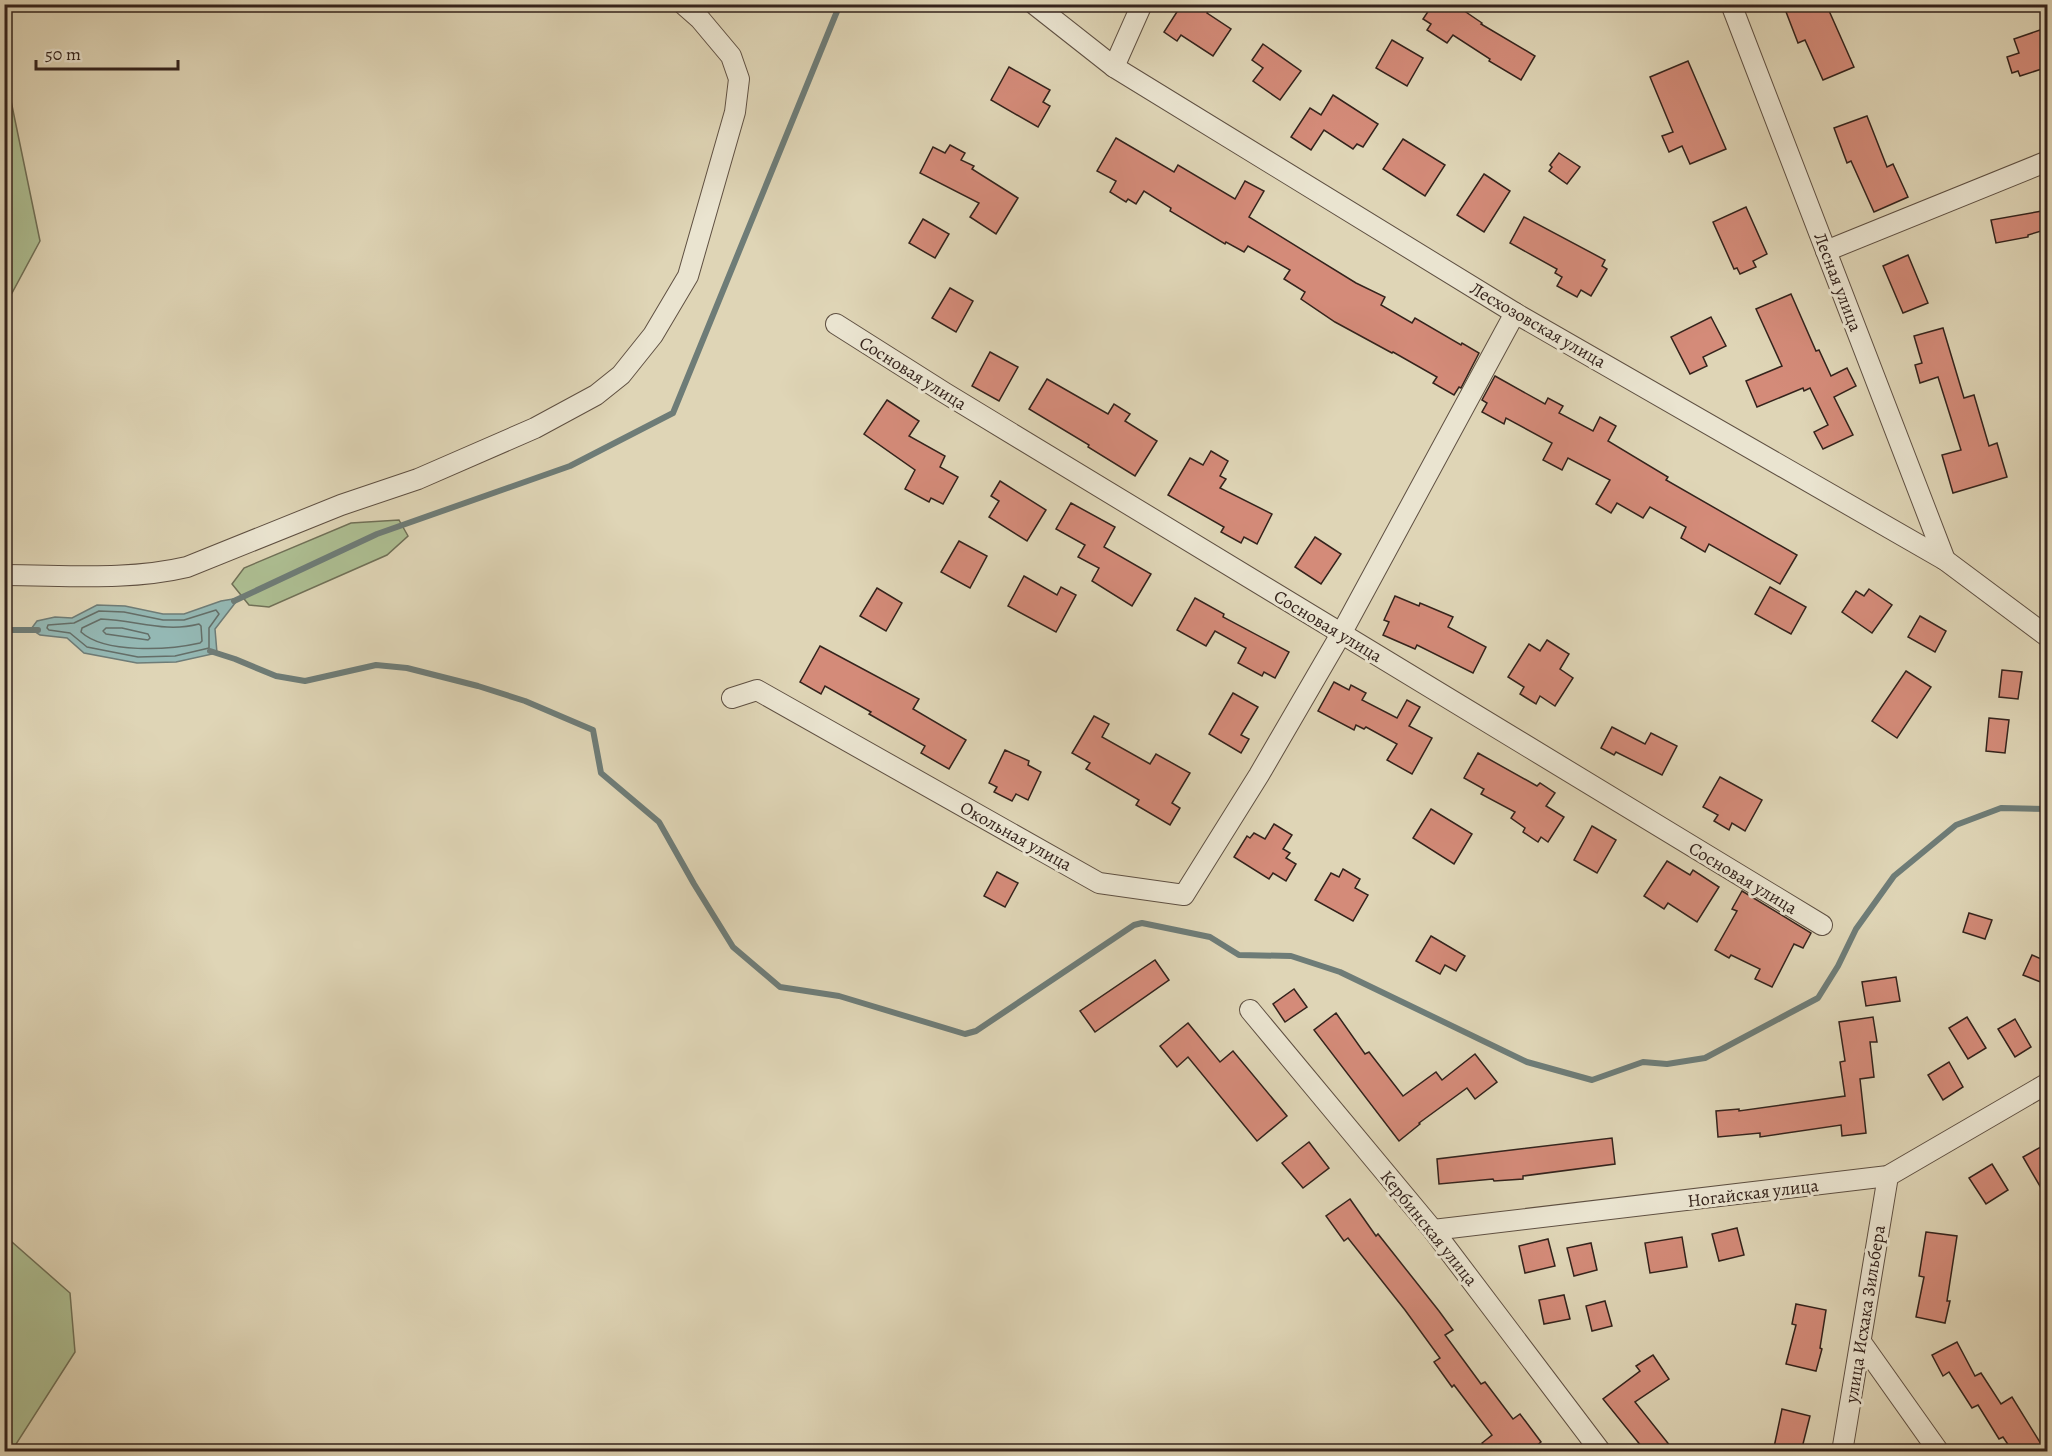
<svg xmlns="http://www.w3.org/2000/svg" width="2052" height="1456" font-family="Alegreya,serif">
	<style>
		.green { fill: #adbe92; stroke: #707057; stroke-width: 1.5 }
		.water { fill: #94b8b4; stroke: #6e7c77; stroke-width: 1.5 }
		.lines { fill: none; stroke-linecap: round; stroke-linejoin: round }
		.shore { stroke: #646e68; stroke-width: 1.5 }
		.stream { stroke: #6e7c77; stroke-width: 6 }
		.building { fill: #d48b79; stroke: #34231c; stroke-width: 1.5 }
		.street-casing { stroke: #5f5042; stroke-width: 22 }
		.street { stroke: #eae4d0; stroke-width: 20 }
		.labels { text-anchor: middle; stroke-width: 6; stroke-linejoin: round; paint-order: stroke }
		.street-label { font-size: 18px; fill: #34231c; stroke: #eae4d0 }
	</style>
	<rect width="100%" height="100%" fill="#dfd5b6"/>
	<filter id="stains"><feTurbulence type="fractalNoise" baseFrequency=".00333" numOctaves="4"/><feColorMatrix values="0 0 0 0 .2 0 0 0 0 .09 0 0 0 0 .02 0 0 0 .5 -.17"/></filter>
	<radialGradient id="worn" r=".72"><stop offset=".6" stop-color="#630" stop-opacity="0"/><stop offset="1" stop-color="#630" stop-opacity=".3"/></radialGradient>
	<!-- green -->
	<g class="green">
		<polygon points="4,67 40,241 5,306 4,306"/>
		<polygon points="399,520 408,536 387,555 269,607 249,605 232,584 244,568 351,523"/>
		<polygon points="4,1235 70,1293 75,1352 11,1452 4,1451"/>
	</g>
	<!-- water -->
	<polygon class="water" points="239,598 215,629 217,653 176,662 137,663 84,653 67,638 40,635 31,629 37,621 55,617 72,618 97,605 125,606 163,614 184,614 221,601"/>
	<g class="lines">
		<!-- shore -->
		<g class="shore">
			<polygon points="216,610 219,614 209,628 209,648 175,656 138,657 87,647 70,633 49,630 47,628 48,625 74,623 99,611 124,612 163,620 184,620"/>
			<path d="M101 619C136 620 164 633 199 624L201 626 202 641 200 643C169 650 105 654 81 632L82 628Z"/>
			<polygon points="106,628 122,628 148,634 150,638 148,640 106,634 103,631"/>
		</g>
		<!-- stream -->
		<g class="stream">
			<polyline points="234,601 377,534 570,466 673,413 840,4"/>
			<polyline points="4,630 38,630"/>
			<polyline points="210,651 235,659 276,676 305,681 376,665 407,668 478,686 525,701 593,730 601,773 659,822 694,884 733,947 780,987 839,996 965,1034 976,1031 1134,925 1142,923 1210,937 1239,955 1291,956 1340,972 1527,1062 1592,1080 1643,1062 1667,1064 1705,1058 1818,998 1838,966 1856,929 1894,876 1956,825 2001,808 2048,809"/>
		</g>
	</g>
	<!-- building -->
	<g class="building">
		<polygon points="1182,4 1212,4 1207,13 1231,29 1213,56 1181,35 1177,41 1164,32"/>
		<polygon points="1433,4 1454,4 1482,23 1481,24 1535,56 1521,80 1489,61 1490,59 1453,35 1447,43 1427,30 1431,24 1423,19"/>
		<polygon points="1783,4 1826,4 1854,67 1823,80 1805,40 1798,43"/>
		<polygon points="2043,29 2048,42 2048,67 2020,76 2018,71 2012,73 2007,57 2019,53 2014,39"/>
		<polygon points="1392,40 1423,58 1407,86 1376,68"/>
		<polygon points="1263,44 1301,71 1280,100 1253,81 1263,68 1252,60"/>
		<polygon points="1688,61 1726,149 1690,164 1682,146 1669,152 1662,136 1673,132 1650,77"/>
		<polygon points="1009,67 1050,90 1043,102 1050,106 1038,127 991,100"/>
		<polygon points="1333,95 1378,124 1363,147 1357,144 1353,149 1324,130 1311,150 1291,137 1310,108 1321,115"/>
		<polygon points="1867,116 1887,167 1893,164 1908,197 1874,212 1851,161 1847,163 1834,128"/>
		<polygon points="1116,138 1174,172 1178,165 1235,199 1245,181 1264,191 1249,217 1356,283 1385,297 1381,305 1412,323 1415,318 1461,345 1462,343 1479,353 1461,388 1459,387 1454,395 1433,383 1437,377 1393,352 1392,353 1335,322 1301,299 1305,292 1284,279 1290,270 1248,246 1244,252 1226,242 1225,244 1170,211 1171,208 1144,191 1136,204 1128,199 1126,202 1110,192 1116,181 1097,171"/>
		<polygon points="1403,139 1445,165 1425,196 1383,169"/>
		<polygon points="950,145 965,153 961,160 974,166 972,169 1018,198 996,234 970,217 979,203 920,173 933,147 945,153"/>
		<polygon points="1559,153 1580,167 1567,184 1549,171 1552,167 1550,165"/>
		<polygon points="1484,174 1510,191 1484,232 1457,215"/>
		<polygon points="1746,207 1767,254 1753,261 1756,267 1740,274 1737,268 1734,269 1713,222"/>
		<polygon points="2048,210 2048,229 2028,235 2028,237 1996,243 1991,220"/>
		<polygon points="1524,217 1605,260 1602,266 1607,269 1591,296 1581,290 1577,297 1557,286 1562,277 1555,273 1557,269 1510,243"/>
		<polygon points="923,219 949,234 935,258 909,243"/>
		<polygon points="1908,255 1928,303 1903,313 1883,266"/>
		<polygon points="950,288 973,301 956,332 932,318"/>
		<polygon points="1791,294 1816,351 1819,350 1831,376 1847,368 1856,386 1834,397 1853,435 1823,449 1814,432 1828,425 1810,388 1804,391 1803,388 1757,407 1746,381 1782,366 1756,309"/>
		<polygon points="1711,317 1726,346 1703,357 1707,366 1690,374 1671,337"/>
		<polygon points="1943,328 1964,398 1974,395 1989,446 1997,443 2007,477 1953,493 1942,455 1961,450 1938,377 1920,383 1915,365 1922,363 1914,336"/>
		<polygon points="990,352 1018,367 999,401 972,386"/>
		<polygon points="1495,376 1545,404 1548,398 1563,406 1559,413 1593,431 1600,417 1616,426 1608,441 1668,477 1666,480 1797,555 1780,584 1709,544 1705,552 1681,538 1686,527 1650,507 1643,518 1617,503 1611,513 1596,504 1610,480 1568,458 1562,470 1543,460 1552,443 1506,418 1504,424 1482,412 1487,403 1482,400"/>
		<polygon points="1047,379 1108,414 1114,404 1130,414 1125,421 1157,441 1135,476 1088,447 1089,445 1029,409"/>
		<polygon points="887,400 919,421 909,436 945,456 940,467 958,477 943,504 931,498 929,502 905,489 915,470 864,434"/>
		<polygon points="1211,451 1228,461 1220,476 1226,479 1220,488 1272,514 1257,544 1244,537 1241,543 1221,532 1224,527 1168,495 1190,458 1203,465"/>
		<polygon points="1000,481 1046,510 1027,541 989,517 999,501 991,496"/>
		<polygon points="1071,503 1115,527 1104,547 1151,574 1132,606 1092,581 1099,568 1078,557 1085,545 1056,529"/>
		<polygon points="1315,537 1341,554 1321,584 1295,567"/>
		<polygon points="959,541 987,556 970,588 941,572"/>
		<polygon points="1024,576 1057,595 1061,587 1076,595 1056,632 1008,606"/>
		<polygon points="1770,587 1806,607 1791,634 1755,614"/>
		<polygon points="877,588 902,603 886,631 860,616"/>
		<polygon points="1869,589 1892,605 1872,633 1842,612 1856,591 1864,596"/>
		<polygon points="1395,596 1419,606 1420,603 1453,617 1448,627 1486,647 1473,673 1417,645 1415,649 1383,635 1389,622 1384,620"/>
		<polygon points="1195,598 1224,614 1223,617 1289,652 1275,678 1264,672 1262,676 1238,663 1246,648 1215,631 1206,646 1177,630"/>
		<polygon points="1920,616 1946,631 1935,652 1908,637"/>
		<polygon points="1547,640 1569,654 1560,669 1573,678 1555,706 1540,696 1536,704 1520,694 1524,687 1508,677 1529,644 1540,651"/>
		<polygon points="820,646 919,699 913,709 966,740 949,769 921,753 925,746 869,714 871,712 825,686 821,694 800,682"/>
		<polygon points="2002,670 2022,672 2018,699 1999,697"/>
		<polygon points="1906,671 1931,687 1897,738 1872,721"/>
		<polygon points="1334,682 1349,690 1351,685 1366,693 1362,700 1397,718 1407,700 1420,707 1409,726 1432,738 1412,774 1387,760 1397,744 1366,727 1364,729 1356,725 1354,730 1318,711"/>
		<polygon points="1233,693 1258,707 1241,735 1249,739 1241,753 1209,734"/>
		<polygon points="1094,716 1109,724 1102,737 1150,764 1156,754 1190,773 1172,803 1180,808 1170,825 1136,805 1139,800 1086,769 1090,763 1072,753"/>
		<polygon points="1989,718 2009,720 2005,753 1986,751"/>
		<polygon points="1612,727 1645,744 1651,733 1677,746 1662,775 1616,752 1614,755 1601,748"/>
		<polygon points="1005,750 1029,761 1028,765 1041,772 1028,800 1016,794 1012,801 994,792 997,787 989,783"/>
		<polygon points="1478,753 1537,786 1540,783 1555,793 1546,806 1564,817 1548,842 1541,837 1538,842 1523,832 1525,828 1511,818 1515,812 1481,794 1484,789 1464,778"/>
		<polygon points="1720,777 1762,800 1745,831 1732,823 1729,830 1714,821 1718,815 1703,807"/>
		<polygon points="1431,809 1472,834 1454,864 1413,838"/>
		<polygon points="1274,824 1292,835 1283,849 1290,853 1286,858 1296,864 1286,881 1273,873 1269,879 1234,857 1247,836 1250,838 1254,833 1265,839"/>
		<polygon points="1592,826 1616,840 1597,873 1574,860"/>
		<polygon points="1667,861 1690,875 1693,870 1719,887 1697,922 1668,903 1664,909 1644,896"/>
		<polygon points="1343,869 1360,879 1355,888 1368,895 1353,921 1315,900 1331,873 1339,877"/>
		<polygon points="997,872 1018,883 1005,907 984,896"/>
		<polygon points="1742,891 1811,933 1803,948 1794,944 1772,987 1755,979 1760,969 1731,955 1729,958 1715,950 1737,911 1732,909"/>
		<polygon points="1969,913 1992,920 1985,939 1963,932"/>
		<polygon points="1431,936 1465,956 1456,971 1445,965 1440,974 1416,961"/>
		<polygon points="2032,955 2048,962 2048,985 2023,975"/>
		<polygon points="1155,960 1169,980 1095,1032 1080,1011"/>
		<polygon points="1896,977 1900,1001 1866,1006 1862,982"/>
		<polygon points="1294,989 1307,1007 1285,1022 1273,1004"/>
		<polygon points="1336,1013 1365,1054 1369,1052 1403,1096 1436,1072 1442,1080 1475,1054 1497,1082 1475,1099 1467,1088 1419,1123 1420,1124 1399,1141 1314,1030"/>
		<polygon points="1873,1017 1877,1042 1870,1042 1874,1077 1860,1079 1866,1133 1842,1136 1841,1125 1760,1137 1760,1133 1718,1137 1716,1111 1739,1109 1739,1111 1845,1096 1840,1062 1845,1061 1839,1022"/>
		<polygon points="1967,1017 1986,1048 1968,1059 1949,1028"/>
		<polygon points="2015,1019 2031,1047 2015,1057 1998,1029"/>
		<polygon points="1188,1023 1220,1062 1233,1051 1287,1116 1257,1141 1188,1057 1177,1067 1160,1046"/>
		<polygon points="1949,1062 1963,1087 1943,1100 1928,1075"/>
		<polygon points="1612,1138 1615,1164 1523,1176 1523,1179 1494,1181 1493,1179 1439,1184 1437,1159"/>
		<polygon points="1309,1142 1329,1168 1303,1188 1282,1163"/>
		<polygon points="2048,1143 2048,1200 2023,1157"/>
		<polygon points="1992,1164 2008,1190 1986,1204 1969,1178"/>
		<polygon points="1350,1199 1376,1236 1378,1234 1439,1311 1453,1330 1445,1335 1481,1384 1485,1382 1513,1419 1520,1414 1541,1442 1529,1452 1489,1452 1482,1443 1492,1435 1454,1385 1452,1387 1434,1362 1440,1358 1405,1310 1348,1238 1344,1241 1326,1216"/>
		<polygon points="1737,1228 1744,1255 1719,1261 1712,1234"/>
		<polygon points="1926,1232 1957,1236 1947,1301 1950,1301 1945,1323 1916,1317 1924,1277 1919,1276"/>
		<polygon points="1682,1237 1687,1267 1650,1273 1645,1243"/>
		<polygon points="1548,1239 1555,1266 1525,1273 1519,1246"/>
		<polygon points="1591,1243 1597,1270 1574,1276 1567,1248"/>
		<polygon points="1564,1295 1570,1319 1544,1324 1539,1300"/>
		<polygon points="1605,1301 1612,1326 1592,1331 1586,1306"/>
		<polygon points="1796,1304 1826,1310 1820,1348 1822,1349 1816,1371 1786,1364 1796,1325 1792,1324"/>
		<polygon points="1957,1342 1975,1376 1981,1373 2001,1404 2012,1397 2046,1452 2013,1452 2003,1437 1999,1439 1978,1405 1972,1408 1949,1372 1943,1376 1932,1355"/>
		<polygon points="1653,1355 1669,1379 1635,1402 1675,1452 1646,1452 1603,1399 1640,1371 1636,1366"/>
		<polygon points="1782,1409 1810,1416 1801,1452 1773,1452"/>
	</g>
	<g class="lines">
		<!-- street casing -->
		<g class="street-casing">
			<g id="street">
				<polyline points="1034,4 1114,67 1515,313 1945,560 2048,637"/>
				<polyline points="1731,4 1945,560"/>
				<polyline points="1114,67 1142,4"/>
				<polyline points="1826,251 2048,161"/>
				<polyline points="836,324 945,393 1822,925"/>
				<path d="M4 575C65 575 128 581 187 567L341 505 418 479 535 428 596 395 621 375 653 335 688 276 735 112 739 79 731 56 700 19 683 4"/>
				<polyline points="732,698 757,690 1099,883 1184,895 1259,775 1341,634 1515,313"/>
				<polyline points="1250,1010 1433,1230 1601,1452"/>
				<polyline points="1433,1230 1888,1176 2048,1083"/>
				<polyline points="1861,1342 1939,1452"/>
				<polyline points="1842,1452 1888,1176"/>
			</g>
		</g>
		<!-- street -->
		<use href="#street" class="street"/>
	</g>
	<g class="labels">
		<!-- street labels -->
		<g class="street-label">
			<text transform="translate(1838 282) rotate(69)" y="6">Лесная улица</text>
			<text transform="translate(1538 325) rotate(30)" y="6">Лесхозовская улица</text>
			<text transform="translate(913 373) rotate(32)" y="6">Сосновая улица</text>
			<text transform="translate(1328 626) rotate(31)" y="6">Сосновая улица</text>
			<text transform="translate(1016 836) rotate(29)" y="6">Окольная улица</text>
			<text transform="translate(1743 878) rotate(31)" y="6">Сосновая улица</text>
			<text transform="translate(1753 1193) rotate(-7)" y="6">Ногайская улица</text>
			<text transform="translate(1429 1228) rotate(51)" y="6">Кербинская улица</text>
			<text transform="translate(1865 1314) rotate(-81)" y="6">улица Исхака Зильбера</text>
		</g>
	</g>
	<!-- margin -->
	<rect width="2052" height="1456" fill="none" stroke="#dfd5b6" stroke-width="24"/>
	<rect x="6" y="6" width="2040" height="1444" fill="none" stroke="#34231c" stroke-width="3"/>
	<rect x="12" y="12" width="2028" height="1432" fill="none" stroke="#34231c" stroke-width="1.5"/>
	<!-- scale -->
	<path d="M36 60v9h142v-9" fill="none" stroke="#34231c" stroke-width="3"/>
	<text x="45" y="60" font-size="18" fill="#34231c" stroke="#eae4d0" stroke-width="4.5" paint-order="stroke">50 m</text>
	<rect width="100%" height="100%" filter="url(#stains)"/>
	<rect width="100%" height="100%" fill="url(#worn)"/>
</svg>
